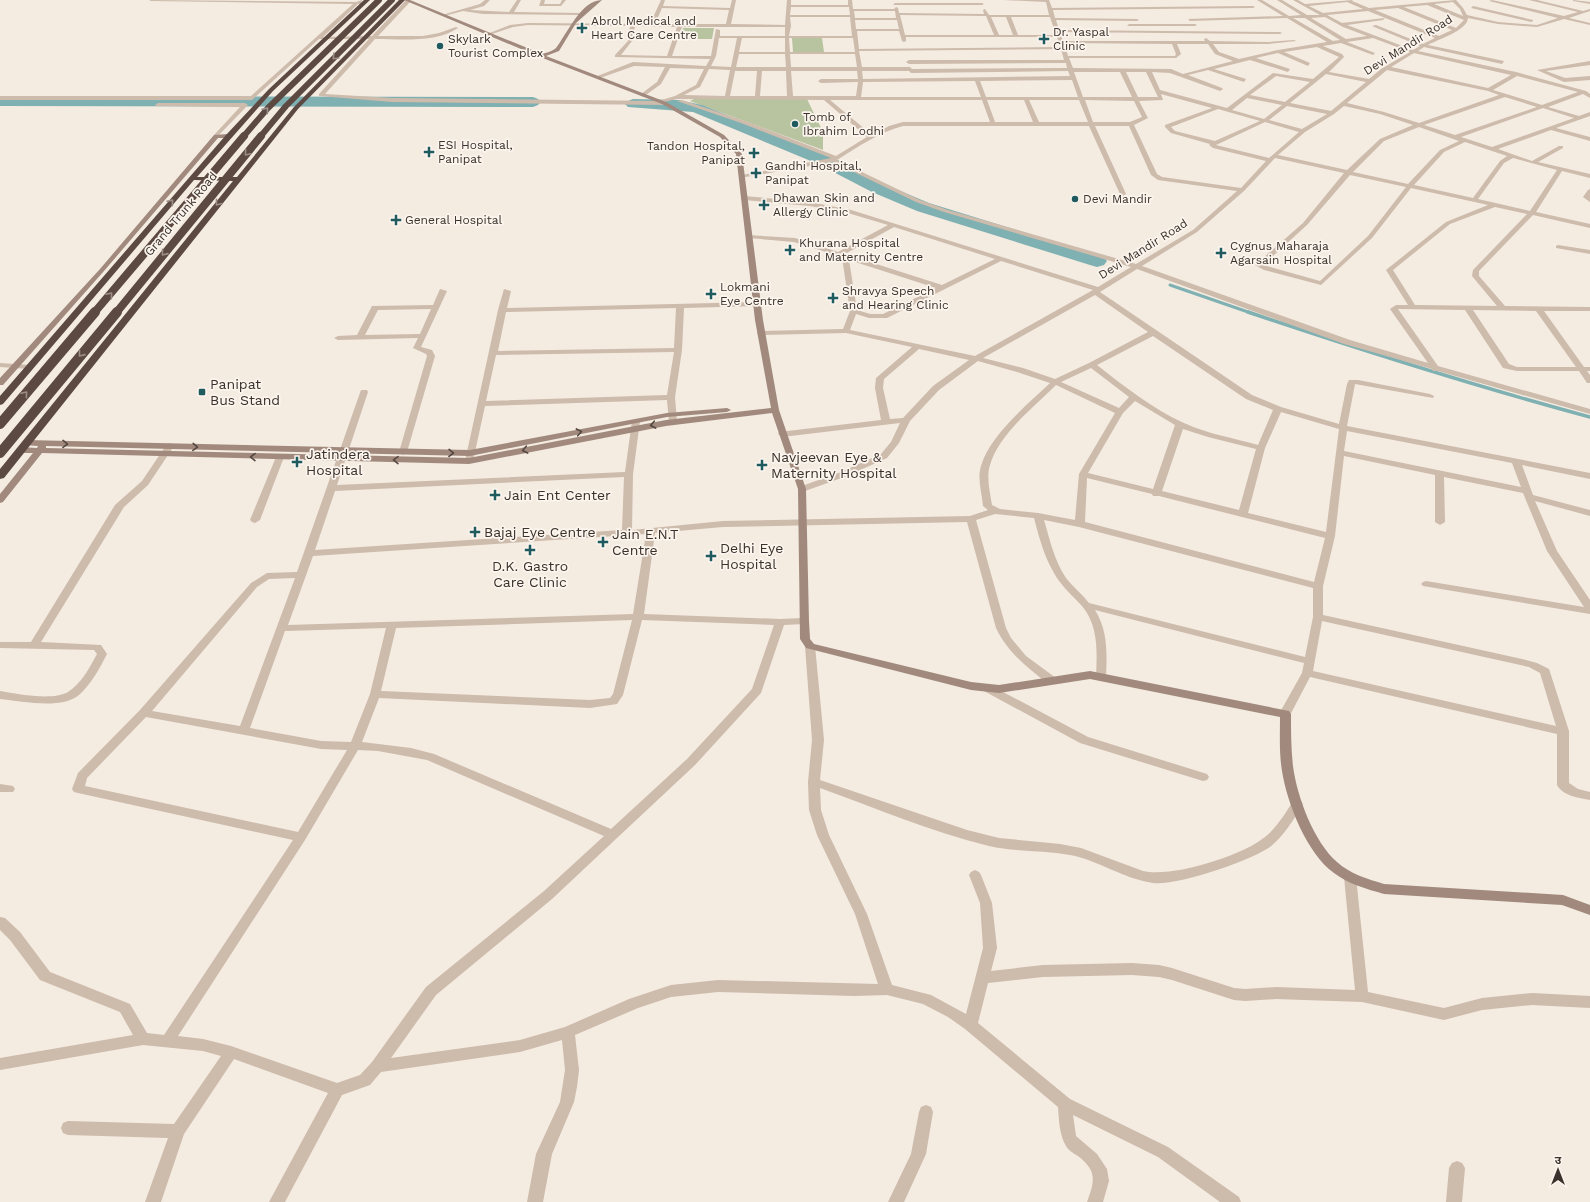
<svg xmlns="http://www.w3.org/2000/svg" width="1590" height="1202" font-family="'Work Sans','Noto Sans Devanagari',sans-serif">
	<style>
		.green { fill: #b8c4a0 }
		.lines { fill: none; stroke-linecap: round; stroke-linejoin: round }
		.stream-far1 { stroke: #7fb0b2; stroke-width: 3 }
		.stream { stroke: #7fb0b2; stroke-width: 3.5 }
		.river { fill: #7fb0b2; fill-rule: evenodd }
		.street { fill: #cdbbac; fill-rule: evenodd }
		.secondary { fill: #a18a7d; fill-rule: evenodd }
		.highway { fill: #5c4a42; fill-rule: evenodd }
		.highway-bridge-far2 { stroke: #5c4a42; stroke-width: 6 }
		.highway-bridge-far1 { stroke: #5c4a42; stroke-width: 8 }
		.highway-bridge { stroke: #5c4a42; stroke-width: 10 }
		.oneway { stroke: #9c8e87 }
		.oneway2 { stroke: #544640 }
		.poi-dot { fill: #1f5a5e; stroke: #fbf5ee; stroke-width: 1.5 }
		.labels { text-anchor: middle; stroke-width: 3.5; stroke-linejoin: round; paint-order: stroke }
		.far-poi-label { font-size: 12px; fill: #3b302b; stroke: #fbf5ee; text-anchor: start }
		.far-street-label { font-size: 12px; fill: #3b302b; stroke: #fbf5ee }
		.poi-label { font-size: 14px; fill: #3b302b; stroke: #fbf5ee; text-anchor: start }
	</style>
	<rect width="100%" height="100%" fill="#f4ebe1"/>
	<!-- green -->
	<g class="green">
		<polygon points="683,28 714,28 712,39 680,39"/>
		<polygon points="792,38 822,38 824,52 793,52"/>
		<polygon points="696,98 807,99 823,132 823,150 690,101"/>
	</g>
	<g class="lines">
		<!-- stream-far1 -->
		<polyline class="stream-far1" points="1170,285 1251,313"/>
		<!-- stream -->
		<path class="stream" d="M1248 312C1361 350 1475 386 1590 417"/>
		<!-- river -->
		<g class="river">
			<polygon points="0,96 533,97 538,99 541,102 538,105 533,107 0,106"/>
			<polygon points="633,99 679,100 702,105 830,156 884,184 929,203 1104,257 1107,261 1104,265 1097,267 1090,265 917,211 872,192 818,164 693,112 628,107 625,104 628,101"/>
		</g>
		<!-- street -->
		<g class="street">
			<path d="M149 0 356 2 362 0 361 4H358L323 37 372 36 406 0H409L410 2 378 36H423L439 33 456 27 458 28C436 43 401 39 375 39L325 94 392 98 658 101 675 96 696 85 704 69 670 68 661 84 643 97 640 95 641 94 657 82 665 67 634 66 600 78 595 77 633 62 706 66 710 59 615 57V55L628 41 630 26 528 25 513 27 489 35 487 34 510 25 528 23 650 24 661 0H665L663 6 730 8 732 0H736L731 24 785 25 787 0H791V5H848V0H852L853 9H894L896 7 898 8 899 13 984 14 983 10 985 9 989 15H1049L1046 2 1003 0H1049L1052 8 1253 6 1255 7 1253 8 1053 10 1055 18 1137 19 1139 20 1137 21 1056 20 1059 30 1280 32 1282 33 1280 34 1060 32 1063 41H1205L1204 39 1206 38 1210 41 1268 42 1294 40 1296 41 1268 44H1213L1219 52 1239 59 1278 50 1327 42 1287 18 1190 21 1188 19 1283 16 1257 0H1262L1289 16 1301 15 1277 0H1282L1307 15H1320L1293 0H1298L1305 4 1353 0 1352 1 1369 8 1456 0 1463 8 1467 15 1498 22 1537 25 1558 18 1489 1 1492 0 1564 16 1578 12 1529 0H1537L1583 11 1590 9V11L1569 18 1590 23V25L1564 19 1537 27 1498 24 1468 18C1467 31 1438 39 1428 45L1504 61 1502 64 1424 47 1418 51 1516 72 1586 91 1590 94V98L1583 94 1548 107 1579 116 1590 112V116L1556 128 1590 137V141L1551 130 1498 149 1532 161 1559 146H1563V148L1538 162 1590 174V178L1562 171 1536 212 1590 224V228L1533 215 1479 271V276L1505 306 1590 307V311H1544L1584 367H1590V371H1587L1590 375V383H1587L1579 371H1517L1503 368 1465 310 1398 309 1438 366 1590 409V414L1438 371H1433L1432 369 1344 344 1137 269 1100 292 1252 395 1281 407 1339 424 1347 384 1349 380H1358L1430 394 1434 396 1433 398 1355 384 1347 426 1590 473V479L1522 465 1533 495 1590 510V516L1535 501 1557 551 1590 600V614L1423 586 1421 584 1423 582 1426 581 1584 607 1547 551 1523 493 1444 477 1445 522 1440 525 1435 522V475L1344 456 1335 536 1323 586V615L1522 659 1537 663 1549 669 1569 731V783L1578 789 1590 792V800C1579 798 1563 796 1557 785V734L1310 677 1289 717H1281L1279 714 1302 673 1304 663 1095 610C1108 631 1107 653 1106 677L1105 679H1097L1096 677C1097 653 1099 626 1082 606 1072 595 1061 586 1054 573 1044 556 1039 537 1034 518L995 514 976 520 1006 628 1011 638 1026 656 1056 678 1057 681 1056 684H1048C1027 667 1008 653 996 628L967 522 723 527 655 533 644 614 780 619 804 618 809 621 804 624 784 625 761 693 695 765 617 838 552 899 436 995 391 1058 520 1040 565 1027 629 999 671 985 718 980 878 984 855 914 817 835 809 810 808 782 812 740 805 646 810 643 815 646 824 740 820 780 967 830 999 838 1060 844 1081 848 1143 871C1171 878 1242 856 1265 837 1277 827 1285 814 1293 801L1297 800 1301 801 1303 804C1294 819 1284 836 1270 847 1250 861 1177 886 1153 883 1124 879 1098 860 1070 855 1043 850 1015 852 989 846 931 832 876 808 820 788L821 810 829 835 867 914 892 985 931 995 966 1014 983 948 980 903 969 875 971 872 975 870 979 872 981 875 992 903 997 948 991 971 1043 965 1132 963 1159 965 1172 968 1234 988 1245 989 1276 987 1355 990 1344 877 1346 874 1350 872 1354 874 1356 877 1368 992 1444 1008 1482 998 1532 993 1590 996V1008L1532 1005 1482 1010 1444 1020 1362 1002 1276 999 1245 1001 1234 1000 1172 980 1159 977 1132 975 1043 977 988 983 978 1023 1070 1099 1168 1147 1239 1197 1241 1202H1220L1158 1157 1073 1115 1076 1136 1097 1154 1107 1169 1109 1181 1103 1202H1087C1095 1180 1097 1171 1078 1156 1073 1153 1069 1151 1066 1146 1059 1134 1059 1120 1058 1107L965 1029 948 1017 923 1004 887 995 854 996 718 992 671 997 638 1008 575 1035 579 1070 577 1087 574 1102 552 1154 543 1202H527L536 1154 560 1102 565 1070 562 1040 520 1052 381 1072 370 1085 342 1095 285 1202H269L328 1093 234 1059 184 1134 161 1202H145L168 1138 68 1135 63 1133 61 1128 63 1123 68 1121 174 1124 221 1056 203 1051 143 1045 0 1070V1058L133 1035 120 1012 40 980 10 940 0 930V917L5 918 20 932 50 972 130 1004 147 1033 164 1035 293 840 78 793 74 792 72 789 78 773 140 710 251 583 267 573 297 572 361 390H367L368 392 337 485 625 472 632 421 636 419 640 421 633 474 632 530 723 521 970 516 988 510 983 506C982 493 977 479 981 466 989 436 1028 404 1050 383L1017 372 978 361 939 390 910 421 899 443 887 458 847 476 805 491H799L798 489 799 487 841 472 881 454 891 442 900 423 782 437 778 434 779 432 881 420 875 388 876 378 912 347 846 333 758 335 757 333 761 331 843 329 850 311 842 257 794 242 749 238 747 237V235L795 238 838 252 888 225 848 213 810 206 744 200 741 198 744 196 810 202 851 210 1098 287 1131 267 944 212 916 202 833 162 740 178V176L742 175 831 158 741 123 677 101 682 100 745 121 836 156 867 137 824 100 677 99 664 102 666 103 663 105 392 102 319 96V94L369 39H319L252 100H0V96H251L353 4 151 1ZM1347 2 1363 9 1323 13 1309 6ZM1453 2 1460 9 1463 16 1434 4ZM1427 5 1464 20 1456 28 1404 7ZM791 7H849L850 15H790ZM662 8 729 10 726 24H655ZM1398 8 1452 30 1439 36 1375 10ZM854 11H895L896 18H855ZM1368 11 1435 38 1423 44 1376 25 1372 26 1420 46 1413 50 1347 25 1383 20 1385 18 1342 23 1327 15ZM900 15 986 16 994 35H905ZM790 17H850L852 36H789L791 26ZM991 17H1006L1013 35H999ZM1011 17H1050L1056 35H1018ZM1325 17 1343 27 1367 36 1346 39 1311 18ZM1293 18H1305L1340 40 1333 41ZM855 20H897L899 29H856ZM635 26 677 27 667 56 621 55 632 41ZM682 27H785V36H720V30L716 29 711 56H672ZM857 31H899L902 41 904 42 906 41V37H1057L1060 47 859 49ZM719 38H737L731 67 711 66 716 56ZM742 38H785V52H739ZM789 38H853L855 52H790ZM1373 38 1410 52 1381 69 1369 79 1329 72 1344 57 1342 54 1323 46 1341 43 1373 55 1375 53 1347 42ZM1064 43 1172 44 1176 54 1175 56H1068ZM1177 44H1208L1215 54 1233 61 1183 74 1171 69 1073 68 1069 58H1176L1181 54ZM1317 47 1339 57 1313 79 1273 73 1227 108 1160 90 1152 72 1170 73 1220 91 1223 89 1222 88 1188 75 1208 70 1244 82 1246 79 1214 69 1250 60 1288 72 1290 69 1256 58 1278 53 1308 66 1310 63 1284 52ZM1061 49 1064 60H909L906 62 909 64 1066 63 1067 68 912 69 910 67H862L859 51ZM1414 53 1511 75 1488 88 1391 67ZM739 54H785L786 67H736ZM790 54H855L857 67H791ZM709 69 730 70 725 96 684 95 700 87ZM1387 70 1488 91 1499 95 1419 123 1384 112 1347 103ZM735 71H757L755 96H730ZM762 71H786L787 96H760ZM791 71H857L858 79H821L818 81 821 83 858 82 856 96H793ZM862 71H909L911 73 1068 71 1070 76 863 79ZM1074 72H1120L1132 97H1083ZM1126 72H1146L1158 97H1138ZM1326 74 1366 82 1331 111 1290 103ZM1276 76 1310 82 1285 102 1250 95ZM1517 76 1578 92 1542 105 1493 90ZM1072 80 1078 97H986L980 81ZM975 81 981 97H861L863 82ZM1161 94 1212 108 1165 125V127L1171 133 1210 144 1209 145 1213 148 1266 161 1241 188 1162 177 1157 174 1134 125 1148 118 1139 101 1163 100ZM1505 97 1537 107 1455 135 1424 125ZM1247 98 1282 105 1264 119 1232 110ZM830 100H982L990 122H903L889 126 872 135ZM987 100H1024L1033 122H995ZM1029 100H1079L1088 122H1039ZM1085 100 1134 101 1142 117 1130 122H1093ZM1287 106 1327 114 1302 129 1269 120ZM1344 106 1380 114 1413 125 1380 139 1347 170 1278 155 1305 132 1334 114ZM1543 108 1574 118 1492 147 1461 137ZM1218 109 1260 121 1215 141 1175 131 1171 127ZM1265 122 1299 132 1269 158 1216 145ZM903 126H1089L1120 194 1123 196 1126 194 1095 126H1129L1151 175 1158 180 1237 191 1193 230 1136 264 948 210 920 200 837 160C858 147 879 132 903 126ZM1419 127 1459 141 1440 150 1408 184 1353 172 1384 141ZM1465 142 1507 156 1500 161 1473 198 1414 185 1444 152ZM1275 158 1344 173 1303 223 1255 265 1264 270 1321 285 1372 238 1411 188 1488 205 1446 222 1386 270 1408 305H1396L1390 309 1428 363 1350 340 1142 266 1197 232 1244 191ZM1513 158 1557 170 1530 211 1478 199 1504 163ZM1350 175 1406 187 1368 236 1320 281 1263 265 1307 225ZM1495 207 1527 214 1473 270 1472 276 1497 306 1415 305 1393 270 1450 224ZM894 227 995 259 942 285 845 254ZM849 260 936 288 883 314H870L857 310ZM1001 261 1093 290 975 356 850 330 856 314 869 318H887ZM1095 295 1148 332 1089 363 1055 379 1023 368 983 358ZM1473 310 1536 311 1576 367H1517L1509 364ZM1153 336 1246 399 1273 410 1258 445C1234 438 1207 434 1184 423 1153 409 1125 387 1097 365ZM919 349 969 360 933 386 903 418 890 419 883 388 884 379ZM1091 368 1129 397 1119 408 1061 382ZM1056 385 1115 413 1079 474 1075 520 1038 513 1000 509 992 505C990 492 986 477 990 465 999 434 1034 407 1056 385ZM1135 401 1175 425 1153 489 1088 473 1123 413ZM1281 412 1339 429 1326 532 1248 513 1265 448ZM1183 429 1208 437 1256 449 1239 510 1162 491ZM1347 431 1512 463 1521 487 1344 451ZM624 477 622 530 315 550 335 491ZM1087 478 1152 494 1153 496H1159L1325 538 1314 582 1085 522ZM1044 520 1079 527 1313 588V617L1305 657 1089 603C1082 594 1073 587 1066 578 1054 560 1050 540 1044 520ZM646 534 633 614 288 625 313 556ZM295 578 240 726 152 711 257 587 269 579ZM632 620 613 694 610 698 590 700 381 691 396 628ZM642 620 774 625 752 689 687 759 611 829 434 754 411 748 362 742 379 698 590 708 617 704 623 695ZM1322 621 1529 667 1540 673 1556 726 1313 671ZM386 628 370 694 351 742 321 741 250 728 285 631ZM146 717 321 749 347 750 298 832 85 786 87 778ZM358 750 378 751 427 760 604 836 544 891 426 987 372 1062 360 1075 337 1083 231 1046 203 1039 178 1036 305 840Z"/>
			<polygon points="485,0 490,0 484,6 470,10 509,12 517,0 521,0 514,12 580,13 582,14 580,15 483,14 463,11 444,16 442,15 480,4"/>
			<polygon points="541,0 545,0 544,4 560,4 562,0 566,0 561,6 539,6"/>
			<polygon points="1573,0 1590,2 1590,4 1573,1"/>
			<polygon points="895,3 982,3 984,4 982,5 893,5"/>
			<polygon points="1473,6 1533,20 1533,21 1531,22 1471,8"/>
			<polygon points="1129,24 1195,24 1197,25 1195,26 1127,26"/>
			<polygon points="1590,61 1590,65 1546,71 1565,78 1590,76 1590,80 1564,82 1537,70"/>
			<polygon points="158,103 245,103 248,105 216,138 214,137 214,135 240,107 156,106 155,105"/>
			<polygon points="1590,189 1590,202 1583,197 1588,190"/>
			<polygon points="1558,245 1590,250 1590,254 1556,248 1556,246"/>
			<path d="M440 289 447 291 421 347 432 350 435 356 407 452 403 455 399 452 427 356 426 354 413 348 418 338 338 340 334 338 338 336 357 335 372 306 433 305ZM431 309 420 334 365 335 378 310Z"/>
			<path d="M504 289 511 291 507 308 757 302 761 304 757 306 684 308 682 350 675 397 677 422 676 424H670L669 422 667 400 485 406 473 461 469 464 465 461 498 310ZM676 308 674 348 498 351 506 312ZM674 352 667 395 486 401 496 355Z"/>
			<polygon points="0,363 30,365 34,367 30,369 0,367"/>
			<path d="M170 443 174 446 148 485 124 507 41 642 101 645 107 654C100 668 91 684 79 695 61 710 22 701 0 699V691C18 694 52 701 68 692 81 684 90 667 97 654L94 650 0 648V642H31L115 505 142 481 167 444Z"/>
			<polygon points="280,454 284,457 260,520 255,523 252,522 250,520 276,457"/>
			<polygon points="988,684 1088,737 1207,774 1209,777 1207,780 1203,781 1080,743 984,691 983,688 984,685"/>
			<polygon points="0,784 13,786 15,789 13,792 0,792"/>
			<polygon points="926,1105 931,1107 933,1112 926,1154 904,1202 888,1202 911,1154 919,1112 921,1107"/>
			<polygon points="1457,1161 1462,1163 1465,1168 1462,1202 1446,1202 1449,1168 1452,1163"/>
		</g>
		<!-- secondary -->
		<g class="secondary">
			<path d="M404 0H410L542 54C546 53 553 51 556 48 567 34 581 0 602 0L576 23 559 51 546 56 666 102 724 135 742 154 763 320 779 410 806 489 809 621 810 639 814 644 971 682 999 685 1090 671 1289 711 1291 714C1291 731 1291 749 1293 766 1297 797 1314 842 1337 862 1350 874 1368 879 1384 884L1563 895 1590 905V915L1562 905 1384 894C1367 889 1348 884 1334 873 1307 854 1287 803 1282 771 1279 753 1280 735 1280 717L1090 679 999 693 971 690 806 648 800 639 798 489 772 413 666 426 469 464 42 453 3 502 0 503V494L33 453H20L16 450 20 447 37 448 38 446 23 445V441L26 440 470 450 667 413 727 408 731 410 727 412 667 417 470 456 46 446V448L469 458 666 420 771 408 755 320 736 154 720 137 662 104 540 57Z"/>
			<polygon points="214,135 228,134 231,136 228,138 218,138 104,271 3,385 0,385 0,378 100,269"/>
		</g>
		<!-- highway -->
		<polygon class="highway" points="364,0 370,0 273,91 197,177 237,177 294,107 399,0 405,0 298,109 4,478 0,479 0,469 233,181 194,180 3,404 0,405 0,396 226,135 269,89"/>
		<!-- highway-bridge-far2 -->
		<g class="highway-bridge-far2">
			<polyline points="243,137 268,108 379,0"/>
			<polyline points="260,137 286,106 392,0"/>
		</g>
		<!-- highway-bridge-far1 -->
		<g class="highway-bridge-far1">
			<polyline points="94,313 244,136"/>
			<polyline points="116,313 261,136"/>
		</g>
		<!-- highway-bridge -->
		<g class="highway-bridge">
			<polyline points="0,424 95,312"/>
			<polyline points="0,453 117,312"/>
		</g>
	</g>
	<!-- one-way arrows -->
	<defs><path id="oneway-chevron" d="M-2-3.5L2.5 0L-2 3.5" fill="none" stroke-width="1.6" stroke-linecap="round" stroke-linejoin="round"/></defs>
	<g class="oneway">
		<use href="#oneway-chevron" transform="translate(335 57) rotate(135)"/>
		<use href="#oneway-chevron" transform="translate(266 110) rotate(-49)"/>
		<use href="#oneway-chevron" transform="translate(247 153) rotate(130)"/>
		<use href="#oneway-chevron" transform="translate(171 202) rotate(-49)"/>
		<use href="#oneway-chevron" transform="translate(218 203) rotate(128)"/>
		<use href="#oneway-chevron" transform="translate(164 253) rotate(129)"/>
		<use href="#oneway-chevron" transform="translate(110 295) rotate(-50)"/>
		<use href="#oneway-chevron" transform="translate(81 354) rotate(129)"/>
		<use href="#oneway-chevron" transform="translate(25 394) rotate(-50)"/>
	</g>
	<g class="oneway2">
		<use href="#oneway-chevron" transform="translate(653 425) rotate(169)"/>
		<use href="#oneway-chevron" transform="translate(579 432) rotate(-11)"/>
		<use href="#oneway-chevron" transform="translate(65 444) rotate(1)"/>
		<use href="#oneway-chevron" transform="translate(195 447) rotate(2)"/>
		<use href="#oneway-chevron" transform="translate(525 450) rotate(169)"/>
		<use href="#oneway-chevron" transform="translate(451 453) rotate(1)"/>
		<use href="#oneway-chevron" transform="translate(253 457) rotate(-179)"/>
		<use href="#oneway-chevron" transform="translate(396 460) rotate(-179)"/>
	</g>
	<!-- markers -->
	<g class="poi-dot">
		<path d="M580 22h4v4h4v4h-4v4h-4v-4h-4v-4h4z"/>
		<path d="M1042 33h4v4h4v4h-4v4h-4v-4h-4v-4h4z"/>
		<circle cx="440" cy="46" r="4"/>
		<circle cx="795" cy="124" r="4"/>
		<path d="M427 146h4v4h4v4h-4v4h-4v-4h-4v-4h4z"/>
		<path d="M752 147h4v4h4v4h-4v4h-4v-4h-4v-4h4z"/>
		<path d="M754 167h4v4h4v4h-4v4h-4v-4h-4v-4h4z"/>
		<circle cx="1075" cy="199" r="4"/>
		<path d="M762 199h4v4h4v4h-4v4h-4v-4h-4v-4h4z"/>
		<path d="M394 214h4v4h4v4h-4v4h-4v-4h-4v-4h4z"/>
		<path d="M788 244h4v4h4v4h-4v4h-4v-4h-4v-4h4z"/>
		<path d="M1219 247h4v4h4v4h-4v4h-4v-4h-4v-4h4z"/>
		<path d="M709 288h4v4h4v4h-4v4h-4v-4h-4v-4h4z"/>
		<path d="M831 292h4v4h4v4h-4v4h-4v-4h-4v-4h4z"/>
		<rect x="198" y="388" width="8" height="8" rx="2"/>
		<path d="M295 456h4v4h4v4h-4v4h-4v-4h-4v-4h4z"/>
		<path d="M760 459h4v4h4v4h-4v4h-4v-4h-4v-4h4z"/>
		<path d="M493 489h4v4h4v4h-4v4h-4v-4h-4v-4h4z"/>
		<path d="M473 526h4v4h4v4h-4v4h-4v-4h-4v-4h4z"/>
		<path d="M601 536h4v4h4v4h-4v4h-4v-4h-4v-4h4z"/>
		<path d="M528 544h4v4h4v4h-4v4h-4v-4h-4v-4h4z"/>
		<path d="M709 550h4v4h4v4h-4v4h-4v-4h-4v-4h4z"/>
	</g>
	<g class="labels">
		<!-- far-poi labels -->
		<g class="far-poi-label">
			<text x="591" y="25">Abrol Medical and<tspan x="591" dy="14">Heart Care Centre</tspan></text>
			<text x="1053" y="36">Dr. Yaspal<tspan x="1053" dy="14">Clinic</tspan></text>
			<text x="448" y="43">Skylark<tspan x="448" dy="14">Tourist Complex</tspan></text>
			<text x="803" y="121">Tomb of<tspan x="803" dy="14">Ibrahim Lodhi</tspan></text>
			<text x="438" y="149">ESI Hospital,<tspan x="438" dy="14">Panipat</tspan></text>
			<text x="745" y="150" text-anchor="end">Tandon Hospital,<tspan x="745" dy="14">Panipat</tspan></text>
			<text x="765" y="170">Gandhi Hospital,<tspan x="765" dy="14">Panipat</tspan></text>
			<text x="773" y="202">Dhawan Skin and<tspan x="773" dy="14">Allergy Clinic</tspan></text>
			<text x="1083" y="203">Devi Mandir</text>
			<text x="405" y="224">General Hospital</text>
			<text x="799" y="247">Khurana Hospital<tspan x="799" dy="14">and Maternity Centre</tspan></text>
			<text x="1230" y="250">Cygnus Maharaja<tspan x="1230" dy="14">Agarsain Hospital</tspan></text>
			<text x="720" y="291">Lokmani<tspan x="720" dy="14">Eye Centre</tspan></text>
			<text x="842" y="295">Shravya Speech<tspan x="842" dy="14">and Hearing Clinic</tspan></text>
		</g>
		<!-- far-street labels -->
		<g class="far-street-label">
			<text transform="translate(1408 45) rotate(-32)" y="4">Devi Mandir Road</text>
			<text transform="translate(181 214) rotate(-50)" y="4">Grand Trunk Road</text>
			<text transform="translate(1143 249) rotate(-32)" y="4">Devi Mandir Road</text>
		</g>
		<!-- poi labels -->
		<g class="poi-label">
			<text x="210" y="389">Panipat<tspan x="210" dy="16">Bus Stand</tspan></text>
			<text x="306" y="459">Jatindera<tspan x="306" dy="16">Hospital</tspan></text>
			<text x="771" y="462">Navjeevan Eye &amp;<tspan x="771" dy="16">Maternity Hospital</tspan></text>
			<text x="504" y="500">Jain Ent Center</text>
			<text x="484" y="537">Bajaj Eye Centre</text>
			<text x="612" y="539">Jain E.N.T<tspan x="612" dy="16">Centre</tspan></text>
			<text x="720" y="553">Delhi Eye<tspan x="720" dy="16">Hospital</tspan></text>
			<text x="530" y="571" text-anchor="middle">D.K. Gastro<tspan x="530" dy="16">Care Clinic</tspan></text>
		</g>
	</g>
	<!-- north arrow -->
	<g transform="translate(1558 1170)" stroke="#fbf5ee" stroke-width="3" paint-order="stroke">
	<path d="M0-3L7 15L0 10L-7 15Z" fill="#3b302b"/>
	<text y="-6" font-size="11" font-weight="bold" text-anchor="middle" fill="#3b302b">उ</text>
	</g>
</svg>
